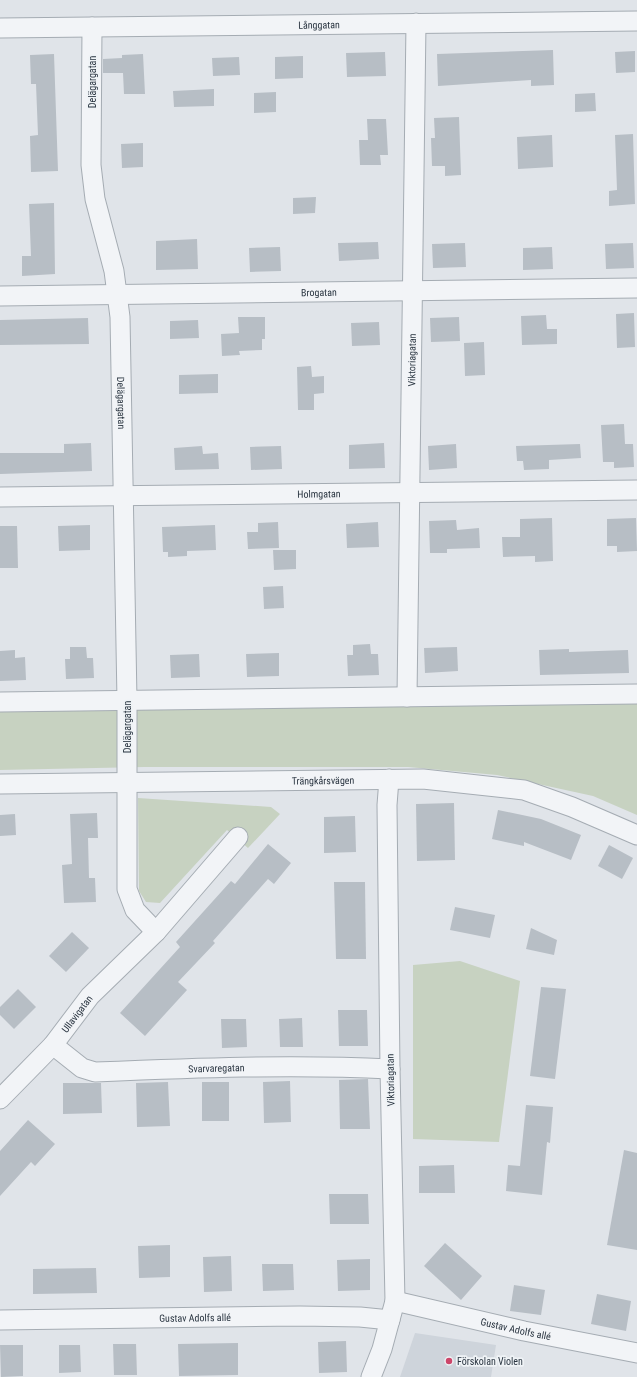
<svg xmlns="http://www.w3.org/2000/svg" width="637" height="1377" font-family="'Roboto Condensed',sans-serif">
	<style>
		.built { fill: #ced4db }
		.green { fill: #c7d2c1 }
		.building { fill: #b7bec5 }
		.lines { fill: none; stroke-linecap: round; stroke-linejoin: round }
		.minor-casing { stroke: #a5acb3; stroke-width: 21 }
		.minor { stroke: #f2f4f7; stroke-width: 19 }
		.poi-dot { fill: #cd466a; stroke: #eff3f6; stroke-width: 1.5 }
		.labels { text-anchor: middle; stroke-width: 3.5; stroke-linejoin: round; paint-order: stroke }
		.street-label { font-size: 10px; fill: #293440; stroke: #eff3f6 }
		.poi-label { font-size: 10px; fill: #293440; stroke: #eff3f6; text-anchor: start }
	</style>
	<rect width="100%" height="100%" fill="#e0e4e9"/>
	<!-- built -->
	<polygon class="built" points="415,1333 496,1345 491,1377 400,1377"/>
	<!-- green -->
	<g class="green">
		<polygon points="637,697 637,815 593,796 497,775 408,767 144,767 0,770 0,708"/>
		<polygon points="138,798 271,807 280,814 248,848 227,830 160,903 146,902 139,891"/>
		<polygon points="460,961 520,981 499,1142 413,1139 413,965"/>
	</g>
	<!-- building -->
	<g class="building">
		<polygon points="553,50 554,85 531,86 531,80 438,86 437,54"/>
		<polygon points="635,51 635,72 616,73 615,52"/>
		<polygon points="385,52 386,76 347,77 346,53"/>
		<polygon points="54,54 58,171 31,172 30,136 38,135 36,84 31,84 30,55"/>
		<polygon points="143,54 145,94 124,94 123,73 103,73 103,59 122,58 122,55"/>
		<polygon points="303,56 303,78 275,79 275,57"/>
		<polygon points="239,57 240,75 213,76 212,58"/>
		<polygon points="214,89 214,106 174,107 173,91"/>
		<polygon points="276,92 276,112 254,113 254,93"/>
		<polygon points="595,93 596,111 575,112 575,94"/>
		<polygon points="459,117 461,175 445,176 445,166 432,166 431,138 435,138 434,118"/>
		<polygon points="367,119 386,119 388,155 380,155 381,165 360,165 359,140 368,140"/>
		<polygon points="633,134 635,204 609,206 609,191 617,190 615,135"/>
		<polygon points="552,135 553,167 518,169 517,137"/>
		<polygon points="143,143 143,167 122,168 121,144"/>
		<polygon points="316,197 315,213 293,214 293,198"/>
		<polygon points="54,203 55,274 22,276 22,256 31,256 29,204"/>
		<polygon points="197,239 198,269 156,270 156,241"/>
		<polygon points="378,242 379,259 339,261 338,243"/>
		<polygon points="465,243 466,267 433,268 432,244"/>
		<polygon points="633,243 634,268 606,269 605,244"/>
		<polygon points="280,247 281,271 250,272 249,248"/>
		<polygon points="552,247 553,269 523,270 523,248"/>
		<polygon points="634,313 635,347 617,348 616,314"/>
		<polygon points="546,315 547,329 557,329 557,344 522,345 521,316"/>
		<polygon points="238,317 265,317 265,339 262,339 262,350 239,351 240,355 222,356 221,334 239,333"/>
		<polygon points="459,317 460,341 431,342 430,318"/>
		<polygon points="88,318 89,344 0,345 0,320"/>
		<polygon points="198,320 199,338 170,339 170,321"/>
		<polygon points="379,322 380,345 352,346 351,323"/>
		<polygon points="484,342 485,375 465,376 464,343"/>
		<polygon points="311,366 312,377 324,376 324,393 314,394 314,410 298,410 297,367"/>
		<polygon points="218,374 218,393 179,394 179,375"/>
		<polygon points="624,424 625,444 633,444 634,467 614,468 614,462 603,462 601,425"/>
		<polygon points="91,443 92,471 0,474 0,453 64,453 64,444"/>
		<polygon points="384,443 385,468 349,469 349,445"/>
		<polygon points="456,444 457,468 429,470 428,446"/>
		<polygon points="580,444 581,458 549,460 549,469 524,470 523,461 517,461 516,446"/>
		<polygon points="202,446 203,454 218,453 219,469 175,470 174,448"/>
		<polygon points="281,446 282,469 251,470 250,447"/>
		<polygon points="552,518 553,561 535,562 535,556 503,557 502,537 520,537 520,519"/>
		<polygon points="636,518 637,551 617,552 617,546 607,546 607,519"/>
		<polygon points="456,520 457,530 479,528 480,548 447,549 447,553 430,553 429,521"/>
		<polygon points="278,522 279,548 248,549 247,532 258,532 258,523"/>
		<polygon points="378,522 379,547 347,548 346,524"/>
		<polygon points="90,525 90,550 59,551 58,526"/>
		<polygon points="215,525 216,550 187,551 187,556 168,557 168,552 163,552 162,527"/>
		<polygon points="0,526 17,526 18,568 0,568"/>
		<polygon points="273,550 296,550 296,569 274,570"/>
		<polygon points="283,586 284,608 264,609 263,587"/>
		<polygon points="370,644 371,654 378,654 379,675 348,676 347,655 353,655 353,645"/>
		<polygon points="70,647 86,647 87,658 93,658 94,678 66,679 65,659 70,659"/>
		<polygon points="457,647 458,671 425,673 424,648"/>
		<polygon points="569,649 569,652 628,650 629,673 540,675 539,650"/>
		<polygon points="15,650 15,658 25,657 26,680 0,681 0,651"/>
		<polygon points="279,653 279,676 247,677 246,654"/>
		<polygon points="199,654 200,677 171,678 170,655"/>
		<polygon points="454,803 455,860 417,861 416,804"/>
		<polygon points="498,810 541,819 581,835 571,860 524,842 524,846 492,839"/>
		<polygon points="97,813 98,838 88,838 89,878 95,878 96,902 64,903 62,865 72,864 70,814"/>
		<polygon points="15,814 16,835 0,836 0,815"/>
		<polygon points="355,816 356,852 324,853 324,817"/>
		<polygon points="268,844 291,863 274,884 268,879 213,941 215,943 178,982 187,990 145,1036 120,1013 180,947 176,942 231,881 235,884"/>
		<polygon points="609,845 633,858 622,879 598,866"/>
		<polygon points="334,882 365,882 366,959 336,959"/>
		<polygon points="455,907 495,915 490,938 450,930"/>
		<polygon points="531,928 557,940 554,955 526,949"/>
		<polygon points="72,932 89,948 66,972 49,956"/>
		<polygon points="541,987 566,989 555,1079 530,1076"/>
		<polygon points="18,989 36,1007 14,1029 0,1015 0,1007"/>
		<polygon points="338,1010 367,1010 368,1046 339,1046"/>
		<polygon points="302,1018 303,1047 280,1047 279,1019"/>
		<polygon points="221,1019 246,1019 247,1047 222,1048"/>
		<polygon points="368,1079 370,1129 340,1129 339,1080"/>
		<polygon points="290,1081 291,1122 264,1123 263,1082"/>
		<polygon points="168,1082 170,1126 137,1127 136,1083"/>
		<rect x="202" y="1082" width="27" height="39"/>
		<polygon points="63,1083 101,1083 102,1113 63,1114"/>
		<polygon points="526,1105 553,1107 550,1143 547,1142 542,1195 506,1191 508,1165 520,1166"/>
		<polygon points="28,1120 55,1144 35,1166 31,1162 0,1196 0,1151"/>
		<polygon points="624,1150 637,1153 637,1250 607,1245"/>
		<polygon points="454,1165 455,1193 419,1193 419,1166"/>
		<polygon points="329,1194 368,1194 369,1224 330,1224"/>
		<polygon points="445,1243 482,1276 461,1300 424,1266"/>
		<polygon points="170,1245 170,1277 139,1278 138,1246"/>
		<polygon points="231,1256 232,1291 204,1292 203,1257"/>
		<polygon points="370,1259 370,1290 338,1291 337,1260"/>
		<polygon points="262,1264 293,1264 294,1290 263,1291"/>
		<polygon points="96,1268 97,1293 33,1294 33,1269"/>
		<polygon points="514,1285 545,1290 541,1315 510,1311"/>
		<polygon points="597,1294 631,1301 626,1331 591,1324"/>
		<polygon points="346,1341 347,1372 319,1373 318,1342"/>
		<polygon points="238,1343 238,1375 179,1376 178,1344"/>
		<polygon points="113,1344 136,1344 137,1375 114,1375"/>
		<polygon points="0,1345 23,1345 23,1376 1,1377"/>
		<polygon points="59,1345 80,1345 81,1372 59,1373"/>
	</g>
	<g class="lines">
		<!-- minor casing -->
		<g class="minor-casing">
			<g id="minor">
				<path id="s1" d="M92 27 91 165 95 199 114 271 120 317 127 700V889L135 910 156 932"/>
				<path id="s2" d="M0 28 637 21"/>
				<path id="s3" d="M0 296 637 288"/>
				<path id="s4" d="M0 497 637 490"/>
				<path id="s5" d="M407 697 416 23"/>
				<polyline points="0,702 637,694"/>
				<path id="s6" d="M0 784 423 779 524 790 572 807 637 835"/>
				<path id="s7" d="M53 1045 82 1068 95 1072C193 1068 292 1064 390 1069"/>
				<path id="s8" d="M0 1099 53 1045 90 996 156 932 238 837"/>
				<path id="s9" d="M395 1301 524 1331 637 1353"/>
				<path id="s10" d="M0 1320 300 1316 360 1317 390 1320"/>
				<polyline points="371,1377 382,1349 395,1301 390,1069 387,805 389,779"/>
			</g>
		</g>
		<!-- minor -->
		<use href="#minor" class="minor"/>
	</g>
	<!-- markers -->
	<circle class="poi-dot" cx="449" cy="1361" r="4"/>
	<g class="labels">
		<!-- street labels -->
		<g class="street-label">
			<text dy="4" stroke="none"><textPath href="#s2" startOffset="319">Långgatan</textPath></text>
			<text transform="translate(92 82) rotate(-90)" y="4">Delägargatan</text>
			<text dy="4" stroke="none"><textPath href="#s3" startOffset="319">Brogatan</textPath></text>
			<text dy="4" stroke="none"><textPath href="#s5" startOffset="337">Viktoriagatan</textPath></text>
			<text dy="4" stroke="none"><textPath href="#s1" startOffset="379">Delägargatan</textPath></text>
			<text dy="4" stroke="none"><textPath href="#s4" startOffset="319">Holmgatan</textPath></text>
			<text transform="translate(127 727) rotate(-90)" y="4">Delägargatan</text>
			<text dy="4" stroke="none"><textPath href="#s6" startOffset="323">Trängkårsvägen</textPath></text>
			<text dy="4" stroke="none"><textPath href="#s8" startOffset="115">Ullavigatan</textPath></text>
			<text dy="4" stroke="none"><textPath href="#s7" startOffset="172">Svarvaregatan</textPath></text>
			<text transform="translate(390 1080) rotate(-91)" y="4">Viktoriagatan</text>
			<text dy="4" stroke="none"><textPath href="#s10" startOffset="195">Gustav Adolfs allé</textPath></text>
			<text dy="4" stroke="none"><textPath href="#s9" startOffset="124">Gustav Adolfs allé</textPath></text>
		</g>
		<!-- poi labels -->
		<g class="poi-label">
			<text x="457" y="1365">Förskolan Violen</text>
		</g>
	</g>
</svg>
